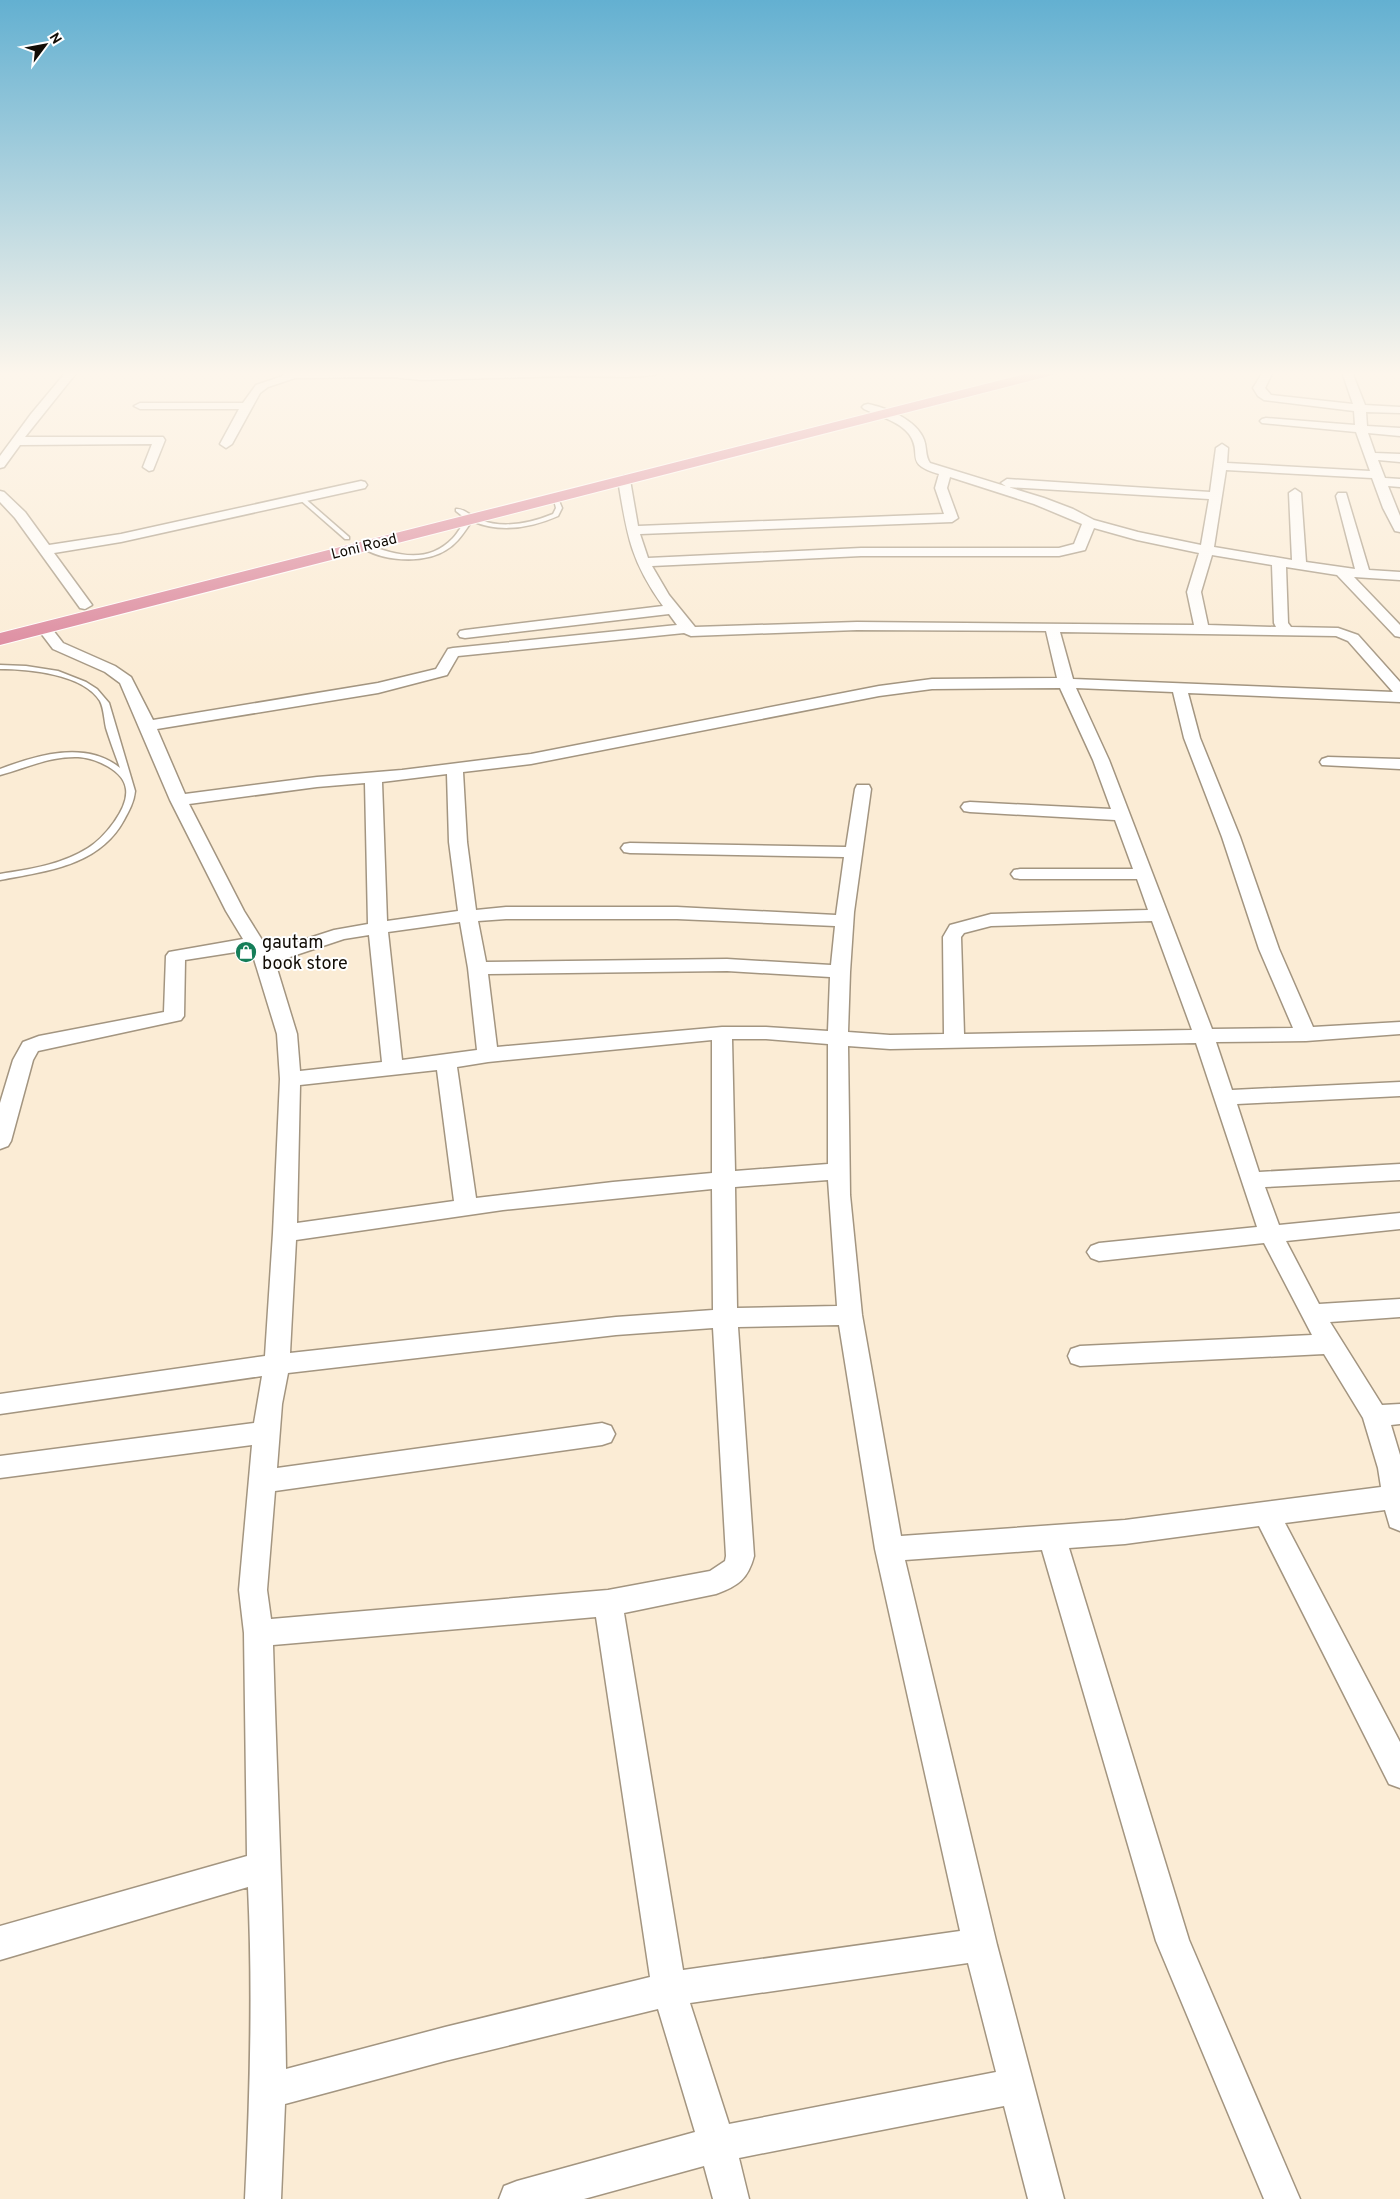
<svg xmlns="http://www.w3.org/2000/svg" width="1400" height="2199" font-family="Overpass,sans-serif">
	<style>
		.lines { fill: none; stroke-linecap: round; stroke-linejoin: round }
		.service-casing { stroke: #a39580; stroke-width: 3 }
		.minor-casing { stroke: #a39580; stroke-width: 3 }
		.trunk-casing { stroke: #fff; stroke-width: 2 }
		.service { fill: #fff; fill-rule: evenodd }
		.minor { fill: #fff; fill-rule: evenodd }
		.trunk { fill: #da839a; fill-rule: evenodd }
		.labels { text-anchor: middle; stroke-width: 4; stroke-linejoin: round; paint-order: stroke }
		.far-street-label { font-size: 15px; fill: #120d06; stroke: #fff }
		.poi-label { font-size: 18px; fill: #120d06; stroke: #fff; text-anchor: start }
	</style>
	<rect width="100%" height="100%" fill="#fbecd5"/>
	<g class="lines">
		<!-- service casing -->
		<g class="service-casing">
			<g id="service">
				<polygon points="298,496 302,496 349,537 349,539 345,539 298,498"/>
				<path d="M553 496H557L562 508 558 516C531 528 500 533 472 521 464 532 458 543 446 550 425 564 381 562 360 546L364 544C395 554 426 566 453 538 458 533 462 525 466 519L456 511V509C464 508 472 517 480 520 504 529 531 523 553 514L556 508Z"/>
				<path d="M0 665 26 666 58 671 86 682 97 689 109 703 135 791C134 802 129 811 124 820 99 866 47 871 0 880V874C30 869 61 865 88 848 103 839 129 809 126 789 124 770 95 758 78 757 50 756 26 768 0 775V769C37 755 86 740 120 768 115 754 110 741 106 728 104 719 104 709 100 701 83 674 29 669 0 669Z"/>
			</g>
		</g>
		<!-- minor casing -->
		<g class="minor-casing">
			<g id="minor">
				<polygon points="66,372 77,372 25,437 163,437 165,440 153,470 149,471 143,467 152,444 20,445 4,467 0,468 0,456 31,414"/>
				<polygon points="289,372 401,372 421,374 660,372 655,375 628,377 569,376 421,380 392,377 295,378 268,387 260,393 232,444 226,448 220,444 239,409 140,409 134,406 140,403 243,403 256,385 280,377"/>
				<path d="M1263 372H1273L1265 388 1271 395 1353 404 1342 372H1352L1365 405 1400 407V413L1366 412 1367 426 1400 428V436L1368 433 1375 453 1400 454V462L1378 460 1385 478 1400 479V487L1388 486 1400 516V532L1395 531 1383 508 1372 478 1226 470 1214 547 1292 560 1289 493 1295 489 1301 493 1306 562 1355 569 1336 496 1338 493H1346L1369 570 1400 572V580L1354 577 1400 625V637L1395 636 1337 575 1286 567 1288 623 1291 627 1338 628 1358 635 1400 682V702L1188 693 1200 738 1240 837 1279 949 1313 1027 1400 1022V1034L1306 1041 1216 1042 1232 1090 1400 1082V1096L1237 1104 1259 1172 1400 1164V1180L1265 1187 1279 1225 1400 1213V1229L1286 1241 1319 1304 1400 1299V1317L1330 1322 1382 1405 1400 1404V1424L1391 1425 1400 1455V1531L1390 1527 1385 1510 1285 1523 1400 1742V1788L1389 1784 1259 1526 1125 1544 1069 1548 1189 1940 1300 2199H1264L1156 1941 1042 1550 905 1560 997 1945 1064 2199H1028L1004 2106 739 2158 749 2199H713L704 2166 584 2199H499L504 2186 517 2181 695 2132 658 2009 445 2061 285 2104 281 2199H245C250 2095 253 1992 248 1887L0 1960V1926L247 1856 244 1633 239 1590 252 1445 0 1478V1456L254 1423 262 1376 0 1414V1394L265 1356 273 1233 280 1079 277 1034 254 959 249 950 185 960 184 1016 181 1020 38 1051 33 1060 11 1141 8 1146 0 1149V1103L13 1060 23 1042 39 1036 164 1012 166 956 169 952 243 939 226 911 170 800 120 683 105 672 53 649 37 628 39 625H49L63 643 115 666 131 677 153 720 378 683 436 669 448 649 453 648 677 625 669 614 465 638 460 637 458 634 460 631 465 630 663 606C630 560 627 534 618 480L624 476 630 480 638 526 944 514 935 488 939 474C902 463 924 455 909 434 899 421 878 416 864 409L862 407 864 405 868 404C887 408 917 420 924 440 927 448 925 456 930 463L1044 498 1073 509 1094 520 1138 532 1201 545 1209 499 1007 487 1001 483 1007 479 1210 492 1216 448 1222 444 1228 448 1227 463 1370 471 1356 432 1262 423 1260 421 1262 419 1266 418 1355 425 1354 411 1264 400 1258 396 1253 388ZM950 477 1034 504 1082 524 1074 544 1059 548H861L648 558 640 534 952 522 958 518 947 488ZM1094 528 1137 540 1199 553 1187 592 1194 625 857 622 695 627 669 595 652 566 861 556H1059L1085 550ZM1212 555 1272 565 1274 623 1276 627 1208 625 1201 592ZM857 630 1046 631 1057 678 932 679 879 686 531 754 402 770 317 777 185 794 157 729 378 693 447 675 458 656 684 633 691 636ZM1060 632 1336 636 1348 641 1393 692 1073 679ZM1060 688 1093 760 1111 809 970 802 964 803 961 807 964 811 970 812 1115 820 1133 869H1020L1014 870 1011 874 1014 878 1020 879H1137L1148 910 991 914 950 925 943 937 944 1034 890 1035 848 1032 850 972 854 912 871 789 869 785H857L855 789 846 847 630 843 624 844 621 848 624 852 630 853 844 857 836 915 677 907H506L476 910 467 842 463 772 531 764 879 696 932 689ZM1076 688 1173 692 1184 738 1222 837 1259 949 1293 1028 1212 1029 1109 760ZM447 774 449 842 458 911 387 921 382 782ZM365 783 368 924 334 930 269 951 244 911 189 804 317 787ZM506 919H677L835 926 831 965 727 959 486 962 478 921ZM1152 921 1192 1030 964 1034 961 937 964 933 991 926ZM460 922 468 968 477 1050 402 1060 388 932ZM369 935 382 1062 300 1071 297 1034 275 962 344 939ZM727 971 830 977 828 1031 766 1027H722L497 1047 488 974ZM732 1039H766L828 1044V1164L735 1171ZM712 1040V1173L613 1182 476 1198 457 1067 488 1062ZM1196 1043 1257 1227 1099 1243 1091 1246 1087 1252 1091 1258 1099 1261 1264 1243 1312 1335 1080 1346 1071 1349 1068 1356 1071 1363 1080 1366 1324 1354 1363 1418 1378 1468 1381 1487 1125 1520 901 1536 862 1315 850 1195 848 1046 890 1049ZM437 1070 454 1201 297 1223 300 1085ZM828 1180 837 1306 737 1308 735 1187ZM712 1189 713 1310 616 1317 290 1353 296 1240 503 1210ZM839 1325 875 1549 960 1931 683 1970 624 1613 716 1594C738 1586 748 1579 754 1556L738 1327ZM713 1328 726 1556 725 1561 710 1571 608 1590 271 1619 267 1590 275 1491 602 1445 611 1442 615 1434 611 1426 602 1423 277 1468 282 1404 288 1373 616 1335ZM596 1617 650 1977 445 2027 286 2069C284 1927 277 1786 273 1645ZM968 1963 996 2072 729 2124 690 2003Z"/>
				<polygon points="361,481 365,482 367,485 365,488 121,542 54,553 92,605 85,609 80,608 15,518 0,502 0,491 4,492 25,512 49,545 121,534"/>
				<polygon points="1328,757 1400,759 1400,769 1322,765 1320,762 1322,759"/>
			</g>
		</g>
		<!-- trunk casing -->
		<g class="trunk-casing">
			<polygon id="trunk" points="1033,372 1055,372 1053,375 0,645 0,633"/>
		</g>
		<!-- service -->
		<use href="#service" class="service"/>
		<!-- minor -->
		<use href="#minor" class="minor"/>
		<!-- trunk -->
		<use href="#trunk" class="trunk"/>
	</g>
	<!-- sky -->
	<linearGradient id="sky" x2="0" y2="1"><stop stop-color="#63b0d1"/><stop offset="0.55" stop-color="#fdf6ec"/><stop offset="1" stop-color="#fdf6ec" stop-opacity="0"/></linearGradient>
	<rect width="1400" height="679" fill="url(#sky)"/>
	<!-- icons -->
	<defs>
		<g id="shop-disc" transform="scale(1.125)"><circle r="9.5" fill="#157e59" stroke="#fff"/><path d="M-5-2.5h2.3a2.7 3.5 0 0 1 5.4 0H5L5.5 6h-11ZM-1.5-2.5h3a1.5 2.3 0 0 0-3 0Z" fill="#fff"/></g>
	</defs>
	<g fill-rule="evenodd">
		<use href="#shop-disc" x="246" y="952"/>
	</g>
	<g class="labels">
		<!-- far-street labels -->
		<g class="far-street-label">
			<text transform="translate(364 546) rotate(-14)" y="5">Loni Road</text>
		</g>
		<!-- poi labels -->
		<g class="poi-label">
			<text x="262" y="948">gautam<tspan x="262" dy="21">book store</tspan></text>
		</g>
	</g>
	<!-- north arrow -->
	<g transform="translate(45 45) rotate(58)" stroke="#ffffff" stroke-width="4" paint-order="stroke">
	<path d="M0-4L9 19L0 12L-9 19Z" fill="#120d06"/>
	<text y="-8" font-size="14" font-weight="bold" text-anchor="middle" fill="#120d06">N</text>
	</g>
</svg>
